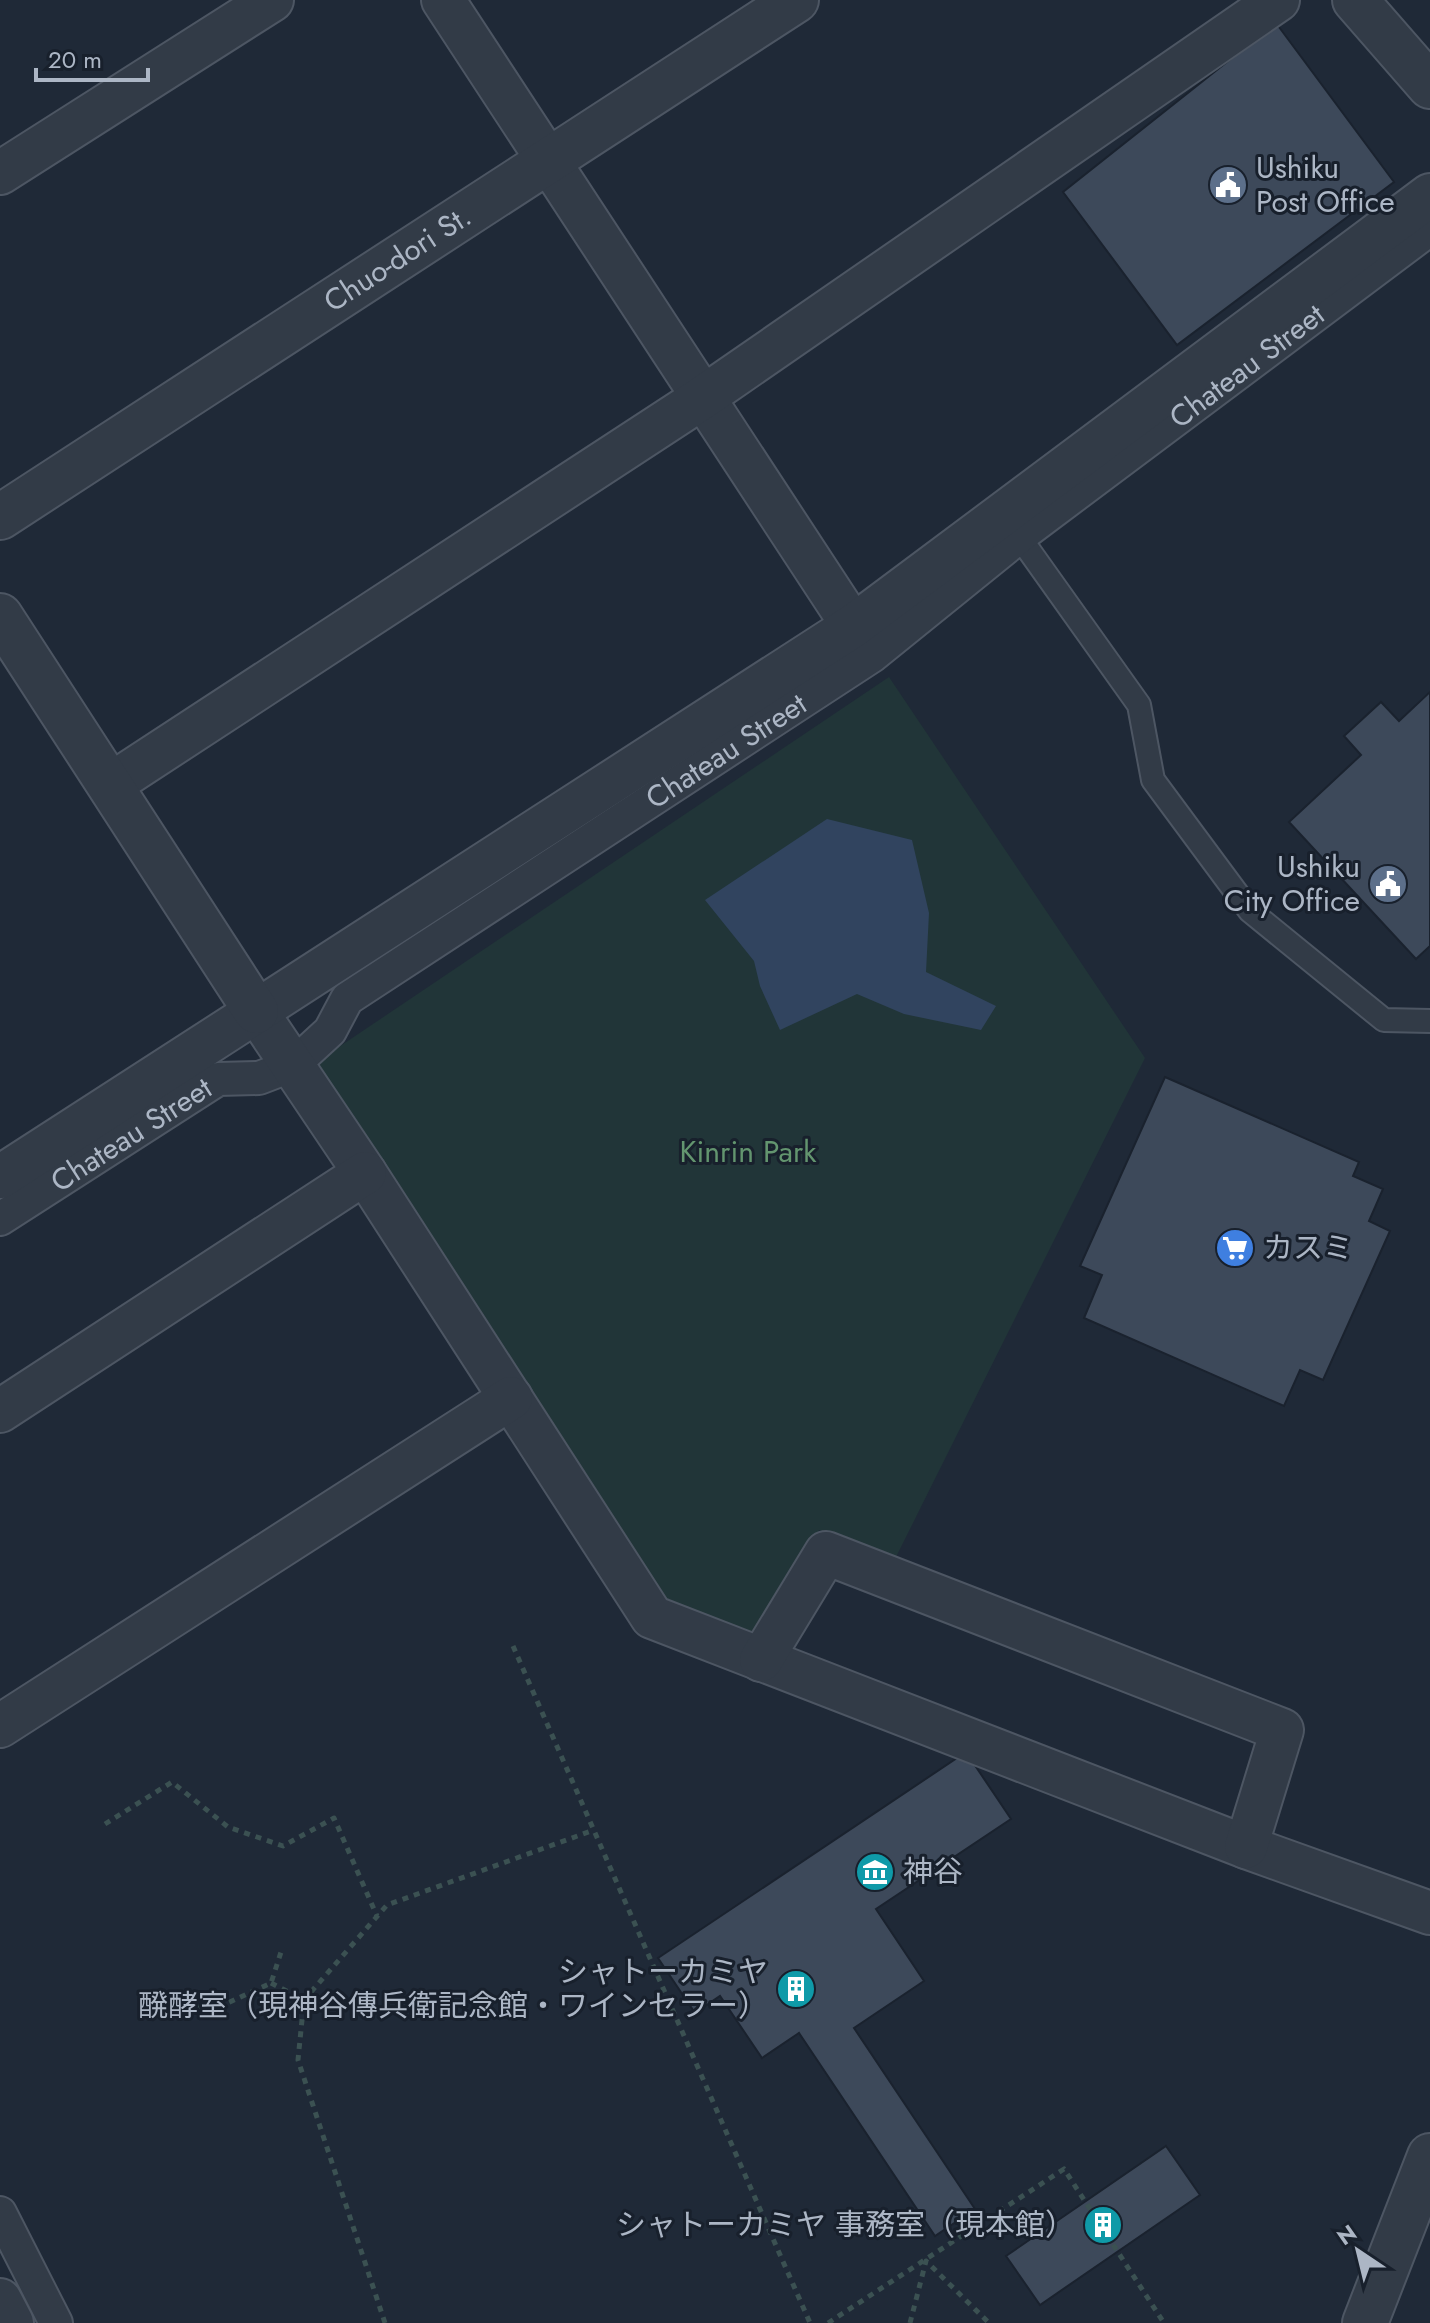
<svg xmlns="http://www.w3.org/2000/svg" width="1430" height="2323" font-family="Jost,'Noto Sans JP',sans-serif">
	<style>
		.green { fill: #213538 }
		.water { fill: #31445f }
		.building { fill: #3d495a; stroke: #1a222e; stroke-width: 2 }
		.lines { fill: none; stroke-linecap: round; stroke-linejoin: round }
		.service-casing { stroke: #4d5663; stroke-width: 26 }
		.pedestrian-casing { stroke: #4d5663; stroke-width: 36 }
		.minor-casing { stroke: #4d5663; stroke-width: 46 }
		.tertiary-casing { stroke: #4d5663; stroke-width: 48 }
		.path { stroke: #3b5152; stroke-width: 5; stroke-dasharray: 6 6; stroke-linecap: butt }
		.service { stroke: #323b47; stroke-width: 22 }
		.pedestrian { stroke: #323b47; stroke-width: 32 }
		.minor { stroke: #323b47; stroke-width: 42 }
		.tertiary { stroke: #323b47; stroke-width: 44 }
		.labels { text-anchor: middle; stroke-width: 6; stroke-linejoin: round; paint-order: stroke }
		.poi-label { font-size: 30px; fill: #acb6c5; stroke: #18202c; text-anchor: start }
		.street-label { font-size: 30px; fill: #acb6c5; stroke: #18202c }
		.park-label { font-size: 30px; fill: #63956f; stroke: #18202c }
	</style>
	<rect width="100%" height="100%" fill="#1f2937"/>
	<!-- green -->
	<polygon class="green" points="889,677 1145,1058 895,1559 819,1530 752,1636 670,1605 315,1063"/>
	<!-- water -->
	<polygon class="water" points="827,819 912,840 929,913 926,972 996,1006 981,1030 904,1014 857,994 780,1030 760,986 754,961 705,900"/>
	<!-- building -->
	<g class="building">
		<polygon points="1276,23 1394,182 1177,345 1063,192"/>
		<polygon points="1430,692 1430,946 1416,959 1289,822 1361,755 1344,736 1381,702 1399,721"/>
		<polygon points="1165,1077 1359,1162 1353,1176 1383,1189 1369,1221 1390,1231 1323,1380 1300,1370 1284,1406 1084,1318 1102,1275 1080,1266"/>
		<polygon points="966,1752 1011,1819 876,1909 924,1981 854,2028 975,2209 935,2236 799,2033 762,2058 720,1996 695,2013 658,1958"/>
		<polygon points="1166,2146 1200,2195 1040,2305 1006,2256"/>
	</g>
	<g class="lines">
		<!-- service casing -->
		<g class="service-casing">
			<polyline id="service" points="1013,528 1139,705 1153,780 1250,911 1384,1020 1430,1021"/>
		</g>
		<!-- pedestrian casing -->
		<g class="pedestrian-casing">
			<g id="pedestrian">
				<path id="s1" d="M0 1219 218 1079 259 1078 293 1065 330 1031 347 999 872 656 1019 537 1430 229"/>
				<polyline points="0,2213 56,2323"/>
			</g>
		</g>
		<!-- minor casing -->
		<g class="minor-casing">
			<g id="minor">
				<polyline points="443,0 853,626"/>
				<polyline points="0,173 272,0"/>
				<polyline points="110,785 702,398 1278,0"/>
				<polyline points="256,1011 365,1173 652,1617 1246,1847 1430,1913"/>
				<polyline points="0,1177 853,626 1430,195"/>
				<polyline points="0,1411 365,1173"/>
				<polyline points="761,1660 826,1553 1282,1730 1246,1847"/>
				<polyline points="0,1726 511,1398"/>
				<polyline points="0,2300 12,2323"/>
			</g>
		</g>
		<!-- tertiary casing -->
		<g class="tertiary-casing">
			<g id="tertiary">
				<polyline points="1355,0 1430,86"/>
				<path id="s2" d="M0 517 796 0"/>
				<polyline points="0,616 256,1011"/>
				<polyline points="1365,2323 1430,2156"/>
			</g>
		</g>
		<!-- path -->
		<g class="path">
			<polyline points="513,1646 810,2323"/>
			<polyline points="105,1824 172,1782 228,1827 283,1846 334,1818 377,1916"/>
			<polyline points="271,1983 304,2000"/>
			<polyline points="194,2007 221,2006 271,1983 282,1949"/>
			<polyline points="385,2323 298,2060 304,2000 387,1905 594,1830"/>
			<polyline points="828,2323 1064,2169 1164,2323"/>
			<polyline points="910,2323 926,2261 989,2323"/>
		</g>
		<!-- service -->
		<use href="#service" class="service"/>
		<!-- pedestrian -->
		<use href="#pedestrian" class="pedestrian"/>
		<!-- minor -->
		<use href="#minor" class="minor"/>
		<!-- tertiary -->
		<use href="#tertiary" class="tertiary"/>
	</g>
	<!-- icons -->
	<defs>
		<g id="civic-disc" transform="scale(2)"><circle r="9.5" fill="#5c6f8a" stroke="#18202c"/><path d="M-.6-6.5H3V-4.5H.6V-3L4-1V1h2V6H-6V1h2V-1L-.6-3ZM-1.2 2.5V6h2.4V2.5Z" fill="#fff"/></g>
		<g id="supermarket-disc" transform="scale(2)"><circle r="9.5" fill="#3f7fe0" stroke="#18202c"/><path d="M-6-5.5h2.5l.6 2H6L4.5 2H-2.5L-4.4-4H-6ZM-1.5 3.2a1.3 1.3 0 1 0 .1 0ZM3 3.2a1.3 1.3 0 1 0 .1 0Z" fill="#fff"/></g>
		<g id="museum-disc" transform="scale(2)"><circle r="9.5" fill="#0f9aa8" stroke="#18202c"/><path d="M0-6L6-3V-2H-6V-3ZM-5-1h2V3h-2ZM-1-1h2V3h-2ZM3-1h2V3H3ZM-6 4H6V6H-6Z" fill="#fff"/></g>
		<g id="building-disc" transform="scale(2)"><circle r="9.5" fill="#0f9aa8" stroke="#18202c"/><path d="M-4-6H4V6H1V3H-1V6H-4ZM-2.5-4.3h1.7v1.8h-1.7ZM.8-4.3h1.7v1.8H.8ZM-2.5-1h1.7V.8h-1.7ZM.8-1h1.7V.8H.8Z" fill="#fff"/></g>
	</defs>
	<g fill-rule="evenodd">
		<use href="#civic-disc" x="1228" y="185"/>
		<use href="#civic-disc" x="1388" y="884"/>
		<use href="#supermarket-disc" x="1235" y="1248"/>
		<use href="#museum-disc" x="875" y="1872"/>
		<use href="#building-disc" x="796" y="1989"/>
		<use href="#building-disc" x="1103" y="2225"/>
	</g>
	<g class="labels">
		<!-- poi labels -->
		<g class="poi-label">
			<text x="1256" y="178">Ushiku<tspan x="1256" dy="34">Post Office</tspan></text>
			<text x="1360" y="877" text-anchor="end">Ushiku<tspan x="1360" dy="34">City Office</tspan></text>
			<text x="1263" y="1258">カスミ</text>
			<text x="903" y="1882">神谷</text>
			<text x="768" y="1982" text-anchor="end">シャトーカミヤ<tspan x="768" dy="34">醗酵室（現神谷傳兵衛記念館・ワインセラー）</tspan></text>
			<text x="1075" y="2235" text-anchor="end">シャトーカミヤ 事務室（現本館）</text>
		</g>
		<!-- street labels -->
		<g class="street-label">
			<text dy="10" stroke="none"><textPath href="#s2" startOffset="474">Chuo-dori St.</textPath></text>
			<text dy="10" stroke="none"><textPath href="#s1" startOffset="1524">Chateau Street</textPath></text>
			<text dy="10" stroke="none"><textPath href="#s1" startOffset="876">Chateau Street</textPath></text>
			<text dy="10" stroke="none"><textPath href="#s1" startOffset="156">Chateau Street</textPath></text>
		</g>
		<!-- park labels -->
		<g class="park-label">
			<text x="748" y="1162">Kinrin Park</text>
		</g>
	</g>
	<!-- north arrow -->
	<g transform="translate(1358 2251) rotate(325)" stroke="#18202c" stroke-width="6" paint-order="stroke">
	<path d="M0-6L14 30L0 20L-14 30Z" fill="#acb6c5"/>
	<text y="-12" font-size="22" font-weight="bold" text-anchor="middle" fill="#acb6c5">N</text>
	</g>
	<!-- scale -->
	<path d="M36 68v12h112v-12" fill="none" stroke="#acb6c5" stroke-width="4"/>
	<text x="48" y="68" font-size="24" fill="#acb6c5" stroke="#18202c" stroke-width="6" paint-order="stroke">20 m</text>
</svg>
